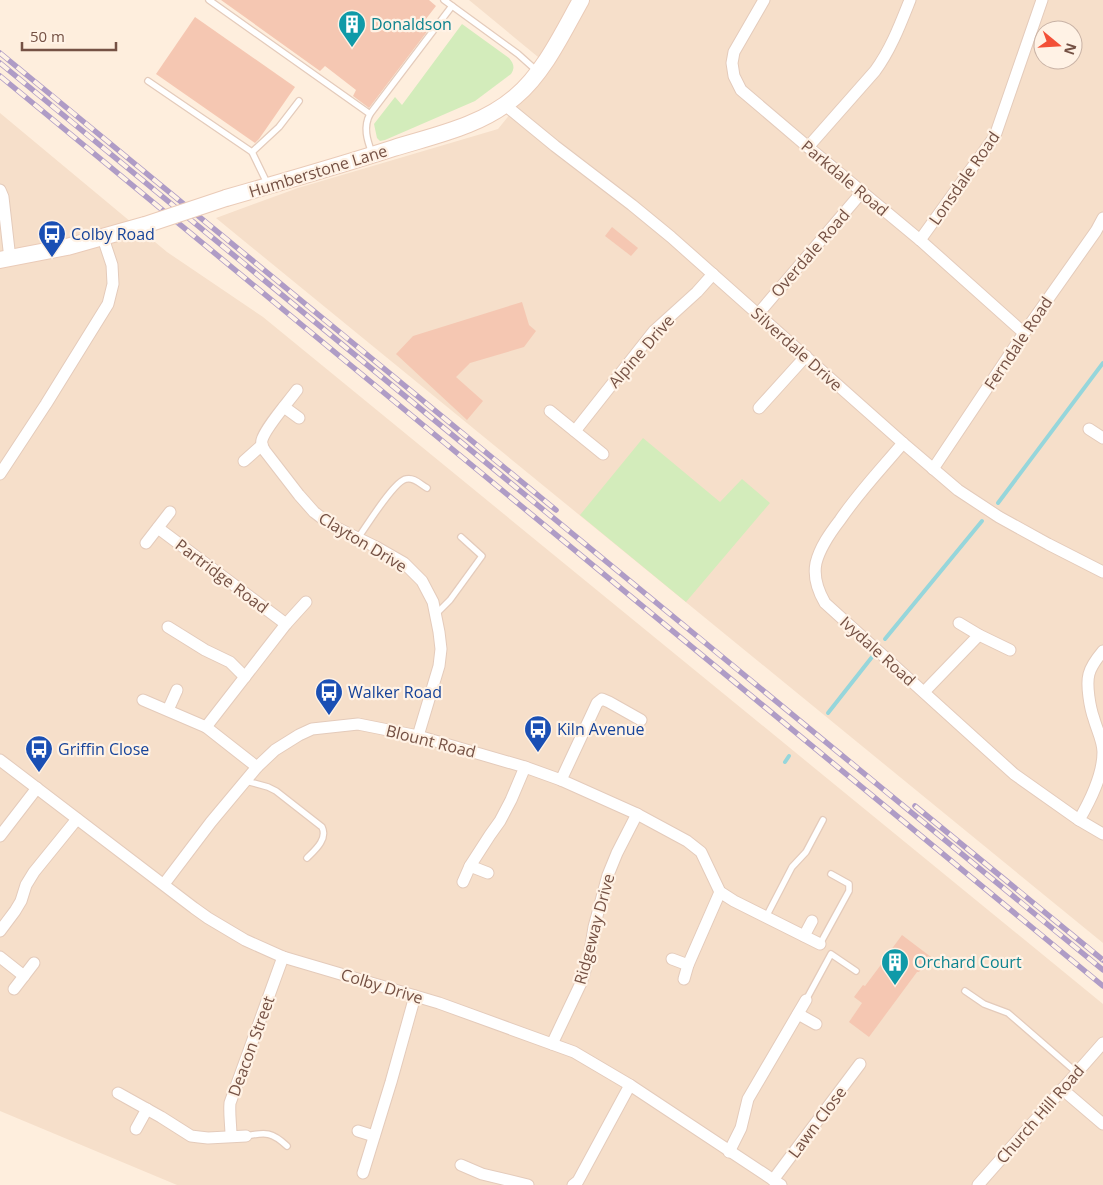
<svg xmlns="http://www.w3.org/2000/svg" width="1103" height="1185" font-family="'Open Sans',sans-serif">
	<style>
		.residential { fill: #f6dfca; fill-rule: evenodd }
		.green { fill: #d3ecbb }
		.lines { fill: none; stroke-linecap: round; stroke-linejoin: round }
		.stream { stroke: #96d6db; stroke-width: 4 }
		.building { fill: #f5c7b2 }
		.lane-casing { stroke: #e4cbbb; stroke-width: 8 }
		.street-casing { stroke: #e4cbbb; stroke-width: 13 }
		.secondary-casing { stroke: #eacbb8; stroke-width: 18 }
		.lane { stroke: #fff; stroke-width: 5.5 }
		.street { stroke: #fff; stroke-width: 11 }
		.secondary { stroke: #fff; stroke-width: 16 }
		.rail-casing { stroke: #af9cc6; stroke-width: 5.5 }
		.rail { stroke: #fff2e5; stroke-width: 4; stroke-dasharray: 11; stroke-linecap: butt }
		.secondary-bridge-casing { stroke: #eacbb8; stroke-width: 18; stroke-linecap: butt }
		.secondary-bridge { stroke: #fff; stroke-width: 16 }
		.labels { text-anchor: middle; stroke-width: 4.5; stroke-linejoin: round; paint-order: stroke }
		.culture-label { font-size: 16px; fill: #0d838f; stroke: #fff2e5; text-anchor: start }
		.street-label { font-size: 16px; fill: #755144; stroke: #fff2e5 }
		.transit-label { font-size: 16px; fill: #164399; stroke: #fff2e5; text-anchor: start }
	</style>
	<rect width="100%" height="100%" fill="#feeedd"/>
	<!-- residential -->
	<g class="residential">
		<path d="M469 0H1103V943L216 218 298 188 498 129 549 66ZM1043 30H1073V60H1043Z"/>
		<polygon points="0,113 167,252 263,317 1103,1004 1103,1185 177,1185 0,1111"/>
	</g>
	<!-- green -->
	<g class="green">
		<path d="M462 24 509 58C514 64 515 68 511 74L475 101 385 140 380 141 377 138 374 124 395 97 402 105Z"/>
		<polygon points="643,438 720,502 742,479 770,503 686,602 580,515"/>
	</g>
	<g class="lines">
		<!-- stream -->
		<g class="stream">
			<polyline points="998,503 1103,363"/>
			<polyline points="885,639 982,521"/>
			<polyline points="828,713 872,657"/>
			<polyline points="785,762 789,756"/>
		</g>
	</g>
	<!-- building -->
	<g class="building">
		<polygon points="221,0 429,0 436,6 422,24 429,29 369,108 353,96 356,90 325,66 320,71"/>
		<polygon points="195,17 295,87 259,139 255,143 156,74"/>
		<polygon points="612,227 638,248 631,256 605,236"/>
		<polygon points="522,302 529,325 536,331 524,347 470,363 456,377 483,401 467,420 396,354 413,336"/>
		<polygon points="902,935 931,957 919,972 917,972 869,1037 849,1022 862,1003 854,997 863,985 865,986 892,950 891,950"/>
	</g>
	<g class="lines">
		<!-- lane casing -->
		<g class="lane-casing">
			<g id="lane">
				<polyline points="209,0 370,114"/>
				<polyline points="444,0 518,54 537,71"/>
				<polyline points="148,81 252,152 268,185"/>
				<polyline points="252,152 279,127 299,101"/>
				<path d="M372 153C367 140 363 127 370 114L452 6"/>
				<path d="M358 538C366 527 394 481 406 479 414 477 420 484 427 488"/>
				<polyline points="436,614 450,600 482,556 461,537"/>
				<path d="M246 781 268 787 276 791 322 827C328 839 315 850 307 858"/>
				<polyline points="766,917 792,867 806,852 823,820"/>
				<polyline points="820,944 849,891 849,884 831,874"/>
				<polyline points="965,991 984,1004 1008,1013 1076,1072"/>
				<polyline points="806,1000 831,954 856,971"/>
				<path d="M246 1136C266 1132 272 1132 287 1146"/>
			</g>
		</g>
		<!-- street casing -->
		<g class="street-casing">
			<g id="street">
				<polyline points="764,0 734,52 732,63 734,76 741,90 808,147 920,240 1024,333"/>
				<polyline points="505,105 555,146 632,205 671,237 903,443 958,490 999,517 1048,544 1103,572"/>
				<path d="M808 147 875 71C891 49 900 25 910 0"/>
				<polyline points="0,190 3,197 10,259"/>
				<polyline points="920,240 995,136 1042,0"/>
				<polyline points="758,314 862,192"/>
				<path d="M297 390C289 401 265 428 262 440 261 444 263 448 265 451L299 495 314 512 331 525 376 547 404 563 422 581 433 602 439 632 441 649 439 666 418 736"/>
				<polyline points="284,407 299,418"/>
				<polyline points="759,408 806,356"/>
				<polyline points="550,411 603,454"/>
				<polyline points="1089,429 1103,438"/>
				<polyline points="575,431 654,331 697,292 713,274"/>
				<path d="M903 443C882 468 859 492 840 520 830 533 820 547 816 563 813 578 818 591 825 603L1014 774 1079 820"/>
				<polyline points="244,461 262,445"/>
				<polyline points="933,469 1024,333 1096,231 1103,218"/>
				<polyline points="0,474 46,404 108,304 113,284 112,265 103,238"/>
				<polyline points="158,528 286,624"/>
				<polyline points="146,543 170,512"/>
				<polyline points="959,623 979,635 1010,650"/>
				<polyline points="168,627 205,650 230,662 245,677"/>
				<path d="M1103 651C1098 657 1091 666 1089 674 1086 685 1090 708 1094 719 1097 730 1103 741 1103 752 1103 776 1090 801 1079 820L1103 834"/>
				<polyline points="924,692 979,635"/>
				<polyline points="143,700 206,727 257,767"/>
				<polyline points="168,710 177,690"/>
				<polyline points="206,727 286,624 306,602"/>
				<polyline points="0,760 194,908 208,918 245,940 283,957 439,1003 574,1052 630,1085 781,1185"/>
				<polyline points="561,780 597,703 602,699 609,702 641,720"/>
				<polyline points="0,836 37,788"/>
				<polyline points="470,866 488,873"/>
				<polyline points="463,882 470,866 490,835 500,821 511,800 525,767"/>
				<polyline points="164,884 211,822 257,767 275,750 299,735 312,729 358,724 418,736 525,767 561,780 637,814 687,841 701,852 720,892 734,901 820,944"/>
				<polyline points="0,931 15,911 21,901 26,885 34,872 77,819"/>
				<polyline points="804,936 812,921"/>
				<polyline points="0,957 24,976"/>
				<polyline points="672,959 688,965"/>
				<polyline points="684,979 688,965 720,892"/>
				<polyline points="14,989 34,963"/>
				<polyline points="798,1014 816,1024"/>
				<polyline points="552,1044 581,983 589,958 594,927 608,875 617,853 637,814"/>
				<polyline points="1062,1089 1103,1124"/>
				<polyline points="118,1093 161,1117 191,1136 199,1137 208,1138 246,1136"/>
				<polyline points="136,1129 147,1109"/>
				<polyline points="358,1131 374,1136"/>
				<path d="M231 1136C231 1125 229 1114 230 1103L283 957"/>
				<polyline points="729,1152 741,1128 748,1099 806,1000"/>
				<polyline points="461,1165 482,1174 528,1185"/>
				<polyline points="363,1173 391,1082 415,996"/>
				<polyline points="773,1180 860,1064"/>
				<polyline points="573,1185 578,1181 630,1085"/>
				<polyline points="978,1185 1103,1043"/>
			</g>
		</g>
		<!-- secondary casing -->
		<g class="secondary-casing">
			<g id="secondary">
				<path d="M226 198C282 182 338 166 394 148 436 135 481 126 515 97 544 73 563 32 581 0"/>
				<polyline points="0,260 67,247 145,225"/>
			</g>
		</g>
		<!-- lane -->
		<use href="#lane" class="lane"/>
		<!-- street -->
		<use href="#street" class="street"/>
		<!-- secondary -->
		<use href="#secondary" class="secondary"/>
		<!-- rail casing -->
		<g class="rail-casing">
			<g id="rail">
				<polyline points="0,53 556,510"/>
				<polyline points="0,63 1103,970"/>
				<polyline points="0,76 1103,986"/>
				<polyline points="915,806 1103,960"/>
			</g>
		</g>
		<!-- rail -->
		<use href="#rail" class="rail"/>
		<!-- secondary-bridge casing -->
		<g class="secondary-bridge-casing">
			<polyline id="secondary-bridge" points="145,225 226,198"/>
		</g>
		<!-- secondary-bridge -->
		<use href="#secondary-bridge" class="secondary-bridge"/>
	</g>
	<!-- icons -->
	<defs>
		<g id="building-pin" transform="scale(1.4375)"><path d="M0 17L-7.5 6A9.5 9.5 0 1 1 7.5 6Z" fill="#0f9aa8" stroke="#fff2e5"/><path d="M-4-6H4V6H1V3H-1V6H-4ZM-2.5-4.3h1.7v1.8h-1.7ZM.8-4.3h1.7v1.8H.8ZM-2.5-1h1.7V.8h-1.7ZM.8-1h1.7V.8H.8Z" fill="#fff"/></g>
		<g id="bus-pin" transform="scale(1.4375)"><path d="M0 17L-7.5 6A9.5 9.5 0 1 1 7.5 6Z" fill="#1a4fb4" stroke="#fff2e5"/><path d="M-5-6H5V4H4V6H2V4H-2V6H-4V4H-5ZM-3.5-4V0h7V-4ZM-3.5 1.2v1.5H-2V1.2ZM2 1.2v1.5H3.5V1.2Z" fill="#fff"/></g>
	</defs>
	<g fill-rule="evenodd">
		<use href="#building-pin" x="352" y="24"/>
		<use href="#bus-pin" x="52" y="234"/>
		<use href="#bus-pin" x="329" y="692"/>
		<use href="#bus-pin" x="538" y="729"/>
		<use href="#bus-pin" x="39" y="749"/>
		<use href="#building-pin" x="895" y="962"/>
	</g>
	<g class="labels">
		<!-- culture labels -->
		<g class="culture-label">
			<text x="371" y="30">Donaldson</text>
			<text x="914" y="968">Orchard Court</text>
		</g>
		<!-- street labels -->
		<g class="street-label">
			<text transform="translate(318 171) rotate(-17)" y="6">Humberstone Lane</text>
			<text transform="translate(845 178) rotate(40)" y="6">Parkdale Road</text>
			<text transform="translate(964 178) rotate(-55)" y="6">Lonsdale Road</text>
			<text transform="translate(810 253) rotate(-49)" y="6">Overdale Road</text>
			<text transform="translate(1018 343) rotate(-56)" y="6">Ferndale Road</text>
			<text transform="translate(797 349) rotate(42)" y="6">Silverdale Drive</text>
			<text transform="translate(641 351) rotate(-49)" y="6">Alpine Drive</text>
			<text transform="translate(363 542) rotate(31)" y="6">Clayton Drive</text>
			<text transform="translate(222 576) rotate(37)" y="6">Partridge Road</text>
			<text transform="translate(878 651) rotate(42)" y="6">Ivydale Road</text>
			<text transform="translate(431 741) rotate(14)" y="6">Blount Road</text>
			<text transform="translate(594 929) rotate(-75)" y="6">Ridgeway Drive</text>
			<text transform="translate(382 986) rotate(17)" y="6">Colby Drive</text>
			<text transform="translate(251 1046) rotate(-70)" y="6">Deacon Street</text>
			<text transform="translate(1040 1114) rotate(-49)" y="6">Church Hill Road</text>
			<text transform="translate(817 1122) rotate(-53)" y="6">Lawn Close</text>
		</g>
		<!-- transit labels -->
		<g class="transit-label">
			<text x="71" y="240">Colby Road</text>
			<text x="348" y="698">Walker Road</text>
			<text x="557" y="735">Kiln Avenue</text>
			<text x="58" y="755">Griffin Close</text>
		</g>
	</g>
	<!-- north arrow -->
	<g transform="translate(1058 45) rotate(108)"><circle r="24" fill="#fff2e5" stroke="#c8b2a5"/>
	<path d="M0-4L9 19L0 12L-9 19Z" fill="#f35037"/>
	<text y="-8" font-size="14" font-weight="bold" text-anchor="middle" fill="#755144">N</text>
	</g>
	<!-- scale -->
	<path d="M22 42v8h94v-8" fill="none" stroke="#755144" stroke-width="2.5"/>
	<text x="30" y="42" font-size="15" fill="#755144" stroke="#fff2e5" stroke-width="4" paint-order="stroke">50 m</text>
</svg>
